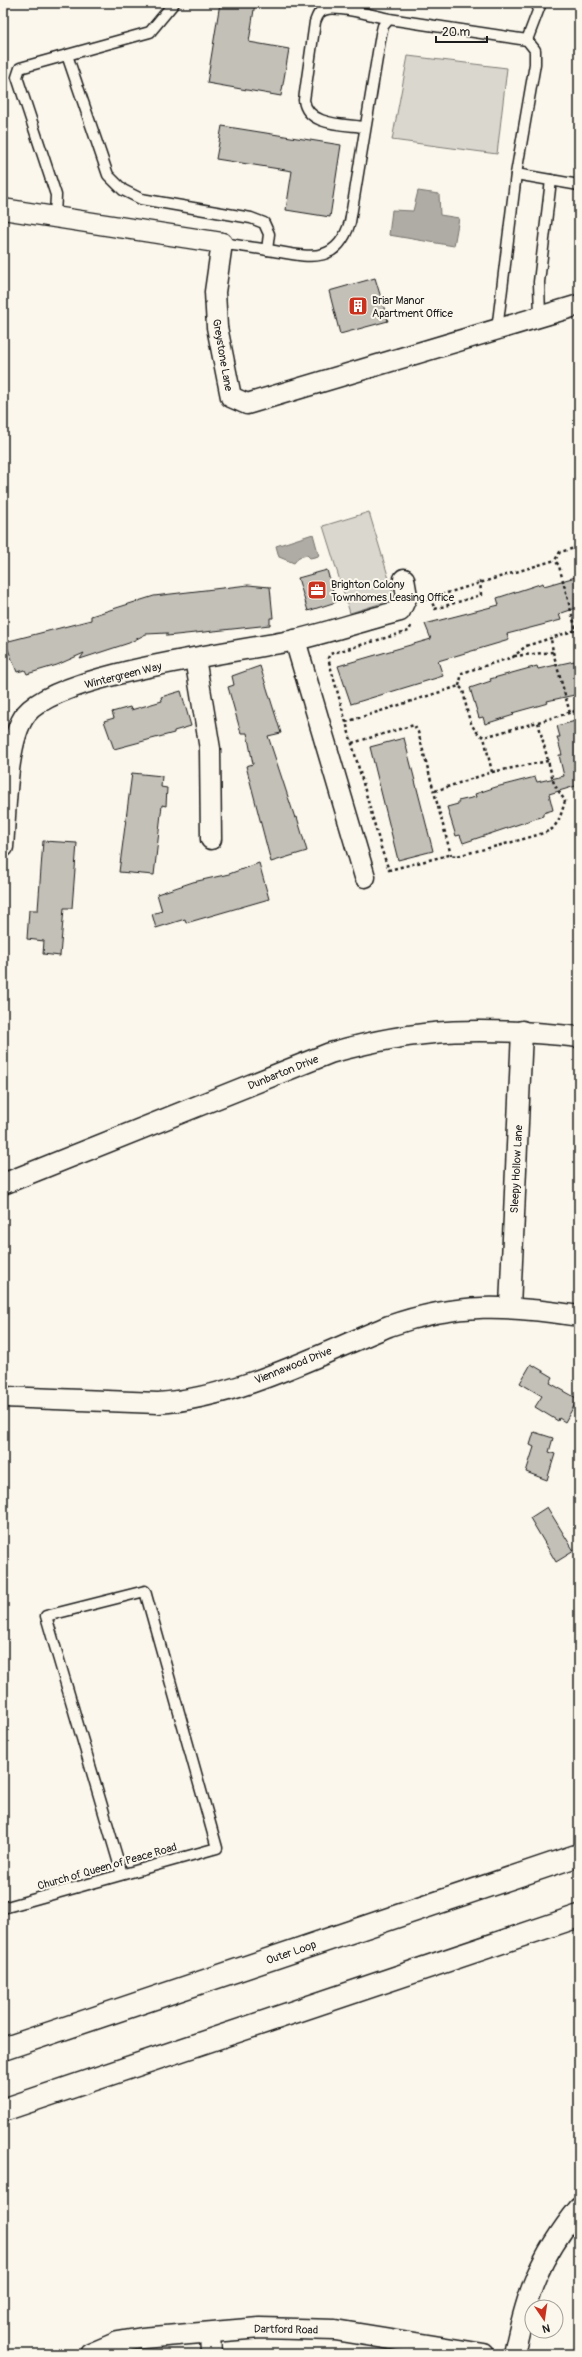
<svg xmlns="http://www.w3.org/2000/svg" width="582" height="2357" font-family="Pangolin,sans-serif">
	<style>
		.green { fill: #dad7ce; stroke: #7b7a75 }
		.water { fill: #afaca5; stroke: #74726e }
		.building { fill: #c3c0b8; stroke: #1c1c1c }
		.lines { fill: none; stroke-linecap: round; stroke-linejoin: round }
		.lane-casing { stroke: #1c1c1c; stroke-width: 13 }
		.street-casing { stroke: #1c1c1c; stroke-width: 23 }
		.highway-casing { stroke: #1c1c1c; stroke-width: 25 }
		.path { stroke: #1c1c1c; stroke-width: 2.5; stroke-dasharray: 3 3; stroke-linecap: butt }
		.lane { stroke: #fbf7ec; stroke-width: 10 }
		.street { stroke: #fbf7ec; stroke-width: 20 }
		.highway { stroke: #fbf7ec; stroke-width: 22 }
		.labels { text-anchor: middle; stroke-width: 4; stroke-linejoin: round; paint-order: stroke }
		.poi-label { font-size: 11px; fill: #1c1c1c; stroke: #fbf7ec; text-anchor: start }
		.street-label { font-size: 11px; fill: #1c1c1c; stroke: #fbf7ec }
	</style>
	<rect width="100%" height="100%" fill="#fbf7ec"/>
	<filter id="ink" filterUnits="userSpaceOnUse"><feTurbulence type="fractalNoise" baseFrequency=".025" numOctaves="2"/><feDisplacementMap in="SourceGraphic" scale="8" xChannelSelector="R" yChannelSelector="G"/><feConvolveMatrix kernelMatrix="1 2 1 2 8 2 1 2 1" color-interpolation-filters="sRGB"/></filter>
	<g filter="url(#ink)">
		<!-- green -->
		<g class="green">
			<polygon points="408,56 507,68 497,154 392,140"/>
			<polygon points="369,512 395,599 350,613 323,526"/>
		</g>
		<!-- water -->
		<g class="water">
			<polygon points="418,191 439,194 440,215 459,218 454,246 389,235 392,210 413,211"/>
			<polygon points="313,534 319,556 310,558 307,555 299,557 294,563 279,557 276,546"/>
		</g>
		<!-- building -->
		<g class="building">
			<polygon points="220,3 255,3 249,42 289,49 281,96 207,83"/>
			<polygon points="222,126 341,145 330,217 286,210 292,171 216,159"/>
			<polygon points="375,278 388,321 340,334 329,291"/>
			<polygon points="327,570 336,602 308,611 298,578"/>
			<polygon points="579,576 579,607 559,614 561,620 507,634 509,640 438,661 443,676 351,704 338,666 431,639 425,624 499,605 497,598 543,583 544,586"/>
			<polygon points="248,585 270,587 273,618 270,618 270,625 167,636 167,633 146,634 129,643 80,659 84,653 57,665 27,674 25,670 17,672 5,642 91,620 91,616 154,596"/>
			<polygon points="579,660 579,694 547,701 548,703 512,713 514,715 485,724 483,717 479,718 470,688 491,681 490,679 537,666 538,669"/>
			<polygon points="260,666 281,733 268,736 295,818 297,817 307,851 271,862 246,766 253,764 247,733 241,733 228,687 234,685 232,676"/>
			<polygon points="181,691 191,726 174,731 174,733 114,749 104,721 114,718 112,712 130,707 131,710 162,701 161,697"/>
			<polygon points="579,720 579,785 549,794 553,810 543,813 543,816 463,843 460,835 456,836 447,807 458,804 458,801 476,797 475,794 496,787 535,777 537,782 564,776 559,755 562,755 557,737 560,737 557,726"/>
			<polygon points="404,738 433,851 398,860 370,747"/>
			<polygon points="132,773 162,776 161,787 167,788 166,806 162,805 154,875 119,872"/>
			<polygon points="43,841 77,843 72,908 64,908 60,956 43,954 44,941 27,939 29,910 38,910"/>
			<polygon points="259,863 269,899 186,923 185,919 156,928 152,914 162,911 157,894 193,882 229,874"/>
			<polygon points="531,1364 553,1377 550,1383 578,1399 565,1422 559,1418 558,1421 535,1407 542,1396 520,1383"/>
			<polygon points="534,1432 553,1438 549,1452 555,1454 547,1480 526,1472 534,1447 530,1445"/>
			<polygon points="547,1507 574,1551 556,1562 530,1518"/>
		</g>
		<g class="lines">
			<!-- lane casing -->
			<g class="lane-casing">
				<g id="lane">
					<polyline points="527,40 541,3"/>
					<polyline points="67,55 108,175 123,190 141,199 251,218 264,223 269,234 267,250"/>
					<path d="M364 127C344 124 307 126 304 100L315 22C317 17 318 12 324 10 337 4 374 16 389 19"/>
					<polyline points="516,174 579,185"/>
					<polyline points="55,216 56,195 17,77 20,68 150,32 174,3"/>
					<path d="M222 243C239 246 256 248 274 251 309 257 337 265 350 222L381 34 383 26 389 19 527 40 535 50V64L516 174 497 330"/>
					<polyline points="540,317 539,282 551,180"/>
					<polyline points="3,1908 217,1848 145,1591 46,1616 122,1874"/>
				</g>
			</g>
			<!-- street casing -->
			<g class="street-casing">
				<g id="street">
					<polyline points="3,209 222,243 215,292 217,327 231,397 247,404 579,305"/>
					<polyline points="295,640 365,877"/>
					<polyline points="195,658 210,749 211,839"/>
					<path d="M3 847C6 813 6 739 26 714 59 673 239 652 295 640 330 632 365 620 400 611L407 596 404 579"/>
					<path d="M3 1184 330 1053C421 1027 486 1027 579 1037"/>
					<polyline points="510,1307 522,1031"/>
					<path d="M3 1397 158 1403C236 1398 316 1356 389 1326 457 1302 508 1305 579 1316"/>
					<polyline points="210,2333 211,2354"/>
					<polyline points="90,2354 118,2342 142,2338 260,2328 335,2330 484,2354"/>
					<path d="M514 2354C527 2292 539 2258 579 2208"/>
				</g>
			</g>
			<!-- highway casing -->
			<g class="highway-casing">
				<g id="highway">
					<polyline points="3,2049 579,1855"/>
					<polyline points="3,2110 579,1916"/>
				</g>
			</g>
			<!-- path -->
			<g class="path">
				<polyline points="430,598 435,609 481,595 480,579"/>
				<polyline points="424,600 555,560 560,552 579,547"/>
				<polyline points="553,652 570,713"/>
				<polyline points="514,656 553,652 551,639"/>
				<polyline points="459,686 462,673 513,657 526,646 576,630 559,566 555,560"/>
				<path d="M346 722 459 686 463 690C467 706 467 729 484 737L538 722 554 784 565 801C562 811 560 821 552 829 546 835 471 852 457 856L449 855 389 870 382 851 328 658 330 654 409 631 411 626"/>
				<polyline points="538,722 579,710"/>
				<polyline points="352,743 414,725 418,732 451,855"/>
				<polyline points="492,772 548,761"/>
				<polyline points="435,791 492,772 484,737"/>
			</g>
			<!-- lane -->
			<use href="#lane" class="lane"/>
			<!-- street -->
			<use href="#street" class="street"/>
			<!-- highway -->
			<use href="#highway" class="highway"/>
		</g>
	</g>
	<!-- icons -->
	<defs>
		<g id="building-square" transform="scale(1)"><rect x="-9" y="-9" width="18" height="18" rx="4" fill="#c8321e" stroke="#fbf7ec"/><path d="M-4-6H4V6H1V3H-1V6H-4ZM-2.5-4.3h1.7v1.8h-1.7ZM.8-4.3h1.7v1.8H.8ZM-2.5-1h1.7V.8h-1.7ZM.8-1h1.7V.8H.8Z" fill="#fff"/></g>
		<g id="office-square" transform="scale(1)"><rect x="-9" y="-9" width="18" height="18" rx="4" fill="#c8321e" stroke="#fbf7ec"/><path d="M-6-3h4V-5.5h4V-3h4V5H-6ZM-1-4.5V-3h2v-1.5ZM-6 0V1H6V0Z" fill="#fff"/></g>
	</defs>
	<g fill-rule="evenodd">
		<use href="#building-square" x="358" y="306"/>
		<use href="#office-square" x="317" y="590"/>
	</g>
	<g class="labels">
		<!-- poi labels -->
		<g class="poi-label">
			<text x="372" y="304">Briar Manor<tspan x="372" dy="13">Apartment Office</tspan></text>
			<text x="331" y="588">Brighton Colony<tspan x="331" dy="13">Townhomes Leasing Office</tspan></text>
		</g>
		<!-- street labels -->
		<g class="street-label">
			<text transform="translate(223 355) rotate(80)" y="4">Greystone Lane</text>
			<text transform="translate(123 675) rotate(-14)" y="4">Wintergreen Way</text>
			<text transform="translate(283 1072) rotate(-22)" y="4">Dunbarton Drive</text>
			<text transform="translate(516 1169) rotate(-87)" y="4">Sleepy Hollow Lane</text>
			<text transform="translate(293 1365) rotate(-22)" y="4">Viennawood Drive</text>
			<text transform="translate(107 1866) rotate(-16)" y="4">Church of Queen of Peace Road</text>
			<text transform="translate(291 1952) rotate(-19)" y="4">Outer Loop</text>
			<text transform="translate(286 2329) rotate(1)" y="4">Dartford Road</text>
		</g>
	</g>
	<!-- margin -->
	<rect width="582" height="2357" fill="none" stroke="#fbf7ec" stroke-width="16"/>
	<rect x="8" y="8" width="566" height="2341" fill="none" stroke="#1c1c1c" stroke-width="1.5" filter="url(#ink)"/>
	<!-- north arrow -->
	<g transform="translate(544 2319) rotate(167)"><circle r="19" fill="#fbf7ec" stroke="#a29f99"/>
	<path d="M0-3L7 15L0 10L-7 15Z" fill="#c8321e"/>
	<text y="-6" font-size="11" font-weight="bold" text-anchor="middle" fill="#1c1c1c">N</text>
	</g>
	<!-- scale -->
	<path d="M436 36v6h51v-6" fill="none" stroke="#1c1c1c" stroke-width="2"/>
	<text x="442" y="36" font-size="12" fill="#1c1c1c" stroke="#fbf7ec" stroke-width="3" paint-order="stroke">20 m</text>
</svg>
